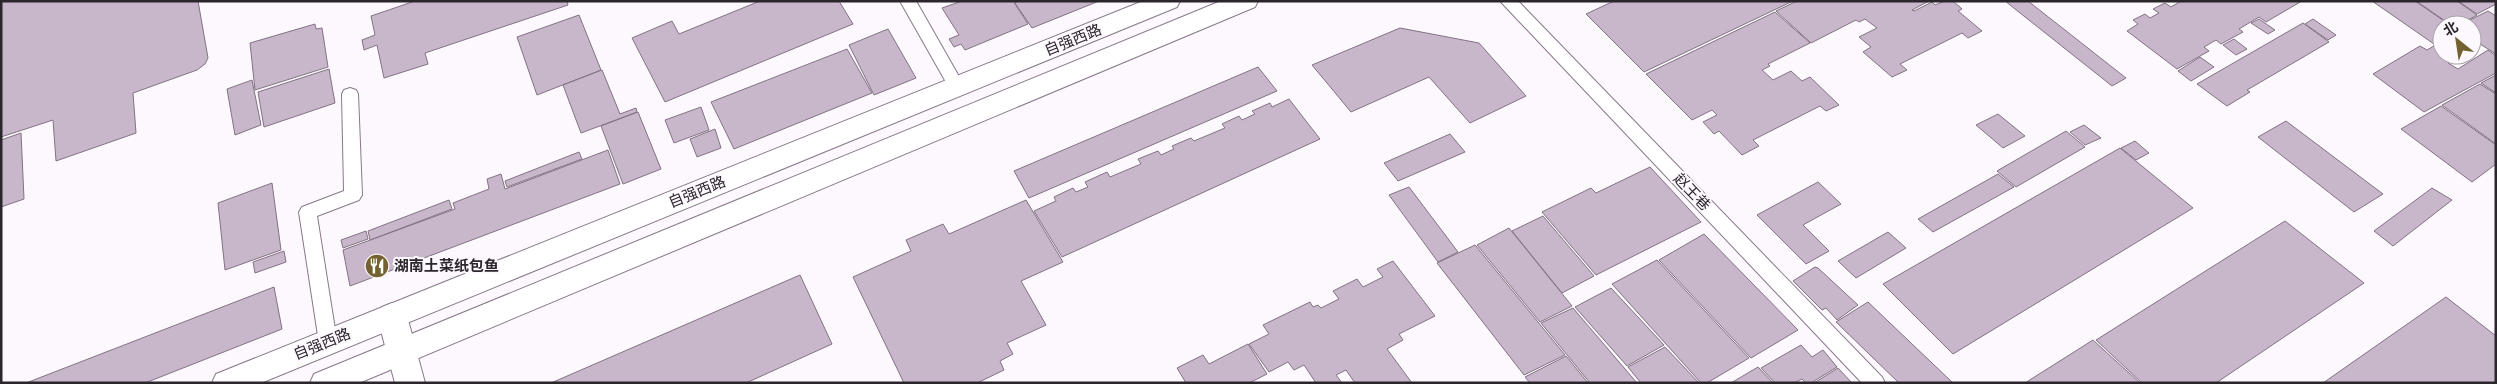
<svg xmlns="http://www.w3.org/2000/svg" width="2497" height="384" font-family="Karla,'Noto Sans SC',sans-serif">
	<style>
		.building { fill: #c8b7ca; stroke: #827284 }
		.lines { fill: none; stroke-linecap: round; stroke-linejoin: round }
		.service-casing { stroke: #88788a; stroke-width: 2 }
		.minor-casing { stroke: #88788a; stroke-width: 2 }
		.secondary-casing { stroke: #88788a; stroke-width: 2 }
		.service { fill: #fff; fill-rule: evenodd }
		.minor { fill: #fff; fill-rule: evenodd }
		.secondary { fill: #fff; fill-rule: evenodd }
		.labels { text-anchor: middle; stroke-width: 4; stroke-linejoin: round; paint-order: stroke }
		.street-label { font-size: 15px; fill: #2b252c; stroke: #fcf8fd }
		.poi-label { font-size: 15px; font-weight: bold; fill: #2b252c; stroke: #fcf8fd; text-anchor: start }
	</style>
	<rect width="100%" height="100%" fill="#fcf8fd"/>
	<!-- building -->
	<g class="building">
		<polygon points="1,1 198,1 208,58 205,64 197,70 133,93 136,133 56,161 53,120 1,137"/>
		<polygon points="415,1 567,1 568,5 425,53 428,64 384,78 377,45 364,50 362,40 375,35 371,16"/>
		<polygon points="760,1 839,1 853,24 665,102 632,38 672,21 679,34"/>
		<polygon points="962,1 1013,1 1028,24 965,50 961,44 954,47 949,39 959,35 942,8"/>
		<polygon points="1018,1 1099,1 1032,28 1015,3"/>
		<polygon points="1614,1 1793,1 1644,72 1586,14"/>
		<polygon points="1797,1 1929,1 1912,10 1914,11 1932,2 1935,5 1945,1 1953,1 1962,9 1958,11 1982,31 1968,38 1962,33 1900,64 1907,70 1892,77 1863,52 1871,47 1859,37 1877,28 1865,19 1859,22 1856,20 1811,43 1776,11"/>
		<polygon points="2005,1 2028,1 2126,78 2112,86"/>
		<polygon points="2181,1 2302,1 2266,22 2259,17 2239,29 2243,32 2221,44 2216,40 2204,47 2209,51 2177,69 2127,31 2138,24 2133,20 2145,14 2150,18 2159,13 2153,9 2165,3 2171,7"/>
		<polygon points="2372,1 2415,1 2450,25 2442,25 2442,39 2434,44"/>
		<polygon points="2416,1 2457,1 2477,15 2459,25 2451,25"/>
		<polygon points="2458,1 2496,1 2496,4 2477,14"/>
		<polygon points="2488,11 2496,16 2496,54 2472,39 2472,25 2460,25"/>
		<polygon points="1775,12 1810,43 1768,64 1770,66 1762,70 1773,80 1791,71 1802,81 1810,77 1839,105 1826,111 1820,106 1753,140 1759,146 1742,155 1719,131 1714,134 1703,122 1717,115 1712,110 1692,120 1646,74"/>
		<polygon points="579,15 601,70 537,95 517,37"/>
		<polygon points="2259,19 2275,30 2268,34 2251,23"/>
		<polygon points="2313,19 2336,35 2328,40 2305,24"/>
		<polygon points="2303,23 2329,42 2247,90 2250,92 2227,106 2197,84"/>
		<polygon points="315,24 316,29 322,28 328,67 255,90 250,43"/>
		<polygon points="1400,28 1479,43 1526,96 1470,123 1429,77 1351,112 1312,65"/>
		<polygon points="888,29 916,78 874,95 849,45"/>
		<polygon points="2234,39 2247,49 2236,55 2223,45"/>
		<polygon points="2442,41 2442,55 2460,55 2448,63 2458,69 2488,50 2496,56 2496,73 2424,112 2373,74 2420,46 2427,50"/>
		<polygon points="847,49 872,93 734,149 711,102"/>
		<polygon points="2200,57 2214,67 2191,81 2178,71"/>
		<polygon points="1258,67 1277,91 1029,198 1014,171"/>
		<polygon points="329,69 335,103 264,127 258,92"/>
		<polygon points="602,70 620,114 636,108 637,112 581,133 563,85"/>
		<polygon points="2496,75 2496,93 2481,83"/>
		<polygon points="252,80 261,125 235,135 227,89"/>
		<polygon points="2480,84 2496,94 2496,144 2442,105"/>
		<polygon points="1289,99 1320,139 1062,257 1034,211 1056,201 1054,197 1073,188 1076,192 1088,187 1085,182 1107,172 1110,177 1141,164 1138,159 1158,151 1161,155 1174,149 1172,146 1191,138 1194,141 1225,128 1222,124 1239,116 1242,120 1255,114 1252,111 1270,103 1272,107"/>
		<polygon points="2441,106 2496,145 2496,164 2472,182 2401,129"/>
		<polygon points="701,107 709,130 674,143 665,120"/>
		<polygon points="638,112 661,169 623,184 601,126"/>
		<polygon points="1998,114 2025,136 2003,148 1976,125"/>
		<polygon points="2286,121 2383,194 2354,212 2258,137"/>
		<polygon points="2084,125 2101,138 2085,145 2070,132"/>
		<polygon points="715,129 721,148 697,157 690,139"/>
		<polygon points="2066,131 2085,147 2016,187 1997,171"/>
		<polygon points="21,133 24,199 1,207 1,140"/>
		<polygon points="1450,134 1465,152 1398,181 1384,163"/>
		<polygon points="2135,141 2149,153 2136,160 2121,148"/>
		<polygon points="2120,148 2193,208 1953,354 1883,284"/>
		<polygon points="608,150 620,184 350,286 343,250 455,209 453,203 489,189 487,179 501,174 505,189"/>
		<polygon points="579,152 582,159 507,187 505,181"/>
		<polygon points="1650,167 1701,222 1596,275 1542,212 1591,188 1596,193"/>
		<polygon points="1998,174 2014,187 1933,232 1918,219"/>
		<polygon points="1818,182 1841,204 1803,225 1829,251 1806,264 1757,215"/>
		<polygon points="272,183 281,250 225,270 218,203"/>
		<polygon points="1409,187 1458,252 1438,262 1389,195"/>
		<polygon points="2432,188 2452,200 2393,246 2374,231"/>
		<polygon points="449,200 452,209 370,240 368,231"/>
		<polygon points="1026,200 1063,262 1021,281 1046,325 1007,343 1013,354 1000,361 1004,370 977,383 904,383 853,277 911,251 906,240 943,224 949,234"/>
		<polygon points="1543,216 1594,276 1562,293 1512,231"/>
		<polygon points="2285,221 2364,283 2216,383 2142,383 2096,340"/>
		<polygon points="1509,228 1572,306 1540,322 1477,245"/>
		<polygon points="366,231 368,239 343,248 341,240"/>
		<polygon points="1888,232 1906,248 1856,278 1838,261"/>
		<polygon points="1704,234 1798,330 1751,358 1659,260"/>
		<polygon points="1475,245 1565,355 1524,375 1437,263"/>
		<polygon points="284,251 286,262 255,273 253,262"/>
		<polygon points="1657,260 1749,358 1707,383 1701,383 1612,284"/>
		<polygon points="1393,261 1435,316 1399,334 1403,340 1387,349 1412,383 1355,383 1346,370 1336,375 1342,383 1316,383 1304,365 1294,370 1288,362 1269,372 1249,344 1269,334 1263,325 1310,302 1313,307 1318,305 1321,308 1339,299 1333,291 1357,279 1363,287 1383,277 1377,269"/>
		<polygon points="1815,267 1818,268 1858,305 1837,320 1826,308 1822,310 1793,281"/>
		<polygon points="800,275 832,344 746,383 551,383"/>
		<polygon points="274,287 282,329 145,383 26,383"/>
		<polygon points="1611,288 1664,345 1627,366 1575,307"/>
		<polygon points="2446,297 2496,336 2496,383 2323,383"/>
		<polygon points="1868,302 1953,383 1899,383 1836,322"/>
		<polygon points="1573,308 1637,383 1590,383 1541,323"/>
		<polygon points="2093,340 2140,383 2025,383"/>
		<polygon points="1248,344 1267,374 1249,383 1186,383 1177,368 1203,355 1209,364"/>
		<polygon points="1801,345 1812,357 1823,350 1837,367 1811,383 1806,383 1802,379 1794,383 1775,383 1761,368"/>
		<polygon points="1665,347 1699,383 1641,383 1628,367"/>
		<polygon points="1566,356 1588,383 1530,383 1525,377"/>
		<polygon points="1758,367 1773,383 1731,383"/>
		<polygon points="1838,368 1852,383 1814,383"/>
	</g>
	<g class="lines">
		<!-- service casing -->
		<g class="service-casing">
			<g id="service">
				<polygon points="900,1 916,1 965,87 963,91 957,93 951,91"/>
				<polygon points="1500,1 1518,1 1882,377 1885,383 1862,383"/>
				<polygon points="350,88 356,90 358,94 362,195 359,200 317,216 337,342 335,348 328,350 321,348 319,342 299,212 302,207 344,191 342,94 344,90"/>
			</g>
		</g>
		<!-- minor casing -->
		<g class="minor-casing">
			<polygon id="minor" points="392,303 402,307 407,316 425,383 395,383 377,316 382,307"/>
		</g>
		<!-- secondary casing -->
		<g class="secondary-casing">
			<g id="secondary">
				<polygon points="1143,1 1180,1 1177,7 261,383 212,383 216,374"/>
				<polygon points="1221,1 1258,1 1255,7 359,383 310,383 314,374"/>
			</g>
		</g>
		<!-- service -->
		<use href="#service" class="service"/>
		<!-- minor -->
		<use href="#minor" class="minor"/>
		<!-- secondary -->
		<use href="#secondary" class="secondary"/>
	</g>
	<!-- icons -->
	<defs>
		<g id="restaurant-disc" transform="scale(1.25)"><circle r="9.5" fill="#736230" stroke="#fcf8fd"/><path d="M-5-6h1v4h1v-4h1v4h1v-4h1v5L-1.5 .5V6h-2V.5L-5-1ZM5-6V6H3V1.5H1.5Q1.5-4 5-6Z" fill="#fff"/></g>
	</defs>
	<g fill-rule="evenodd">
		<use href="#restaurant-disc" x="377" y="266"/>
	</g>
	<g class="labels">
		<!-- street labels -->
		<g class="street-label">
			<text transform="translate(1073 40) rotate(-22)" y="5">自强西路</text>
			<text transform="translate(697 192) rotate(-22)" y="5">自强西路</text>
			<text transform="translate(1692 192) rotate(46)" y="5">赵王巷</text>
			<text transform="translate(322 344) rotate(-22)" y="5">自强西路</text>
		</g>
		<!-- poi labels -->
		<g class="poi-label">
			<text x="394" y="271">湖南土菜纸包鱼</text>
		</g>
	</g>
	<!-- border -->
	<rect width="2497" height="384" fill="none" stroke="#2b252c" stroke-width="5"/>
	<!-- north arrow -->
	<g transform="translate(2457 40) rotate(330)"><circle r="24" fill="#fcf8fd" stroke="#a8a4a9"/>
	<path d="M0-4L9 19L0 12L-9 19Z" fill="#736230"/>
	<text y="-8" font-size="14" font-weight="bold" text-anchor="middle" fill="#2b252c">北</text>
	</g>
</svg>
